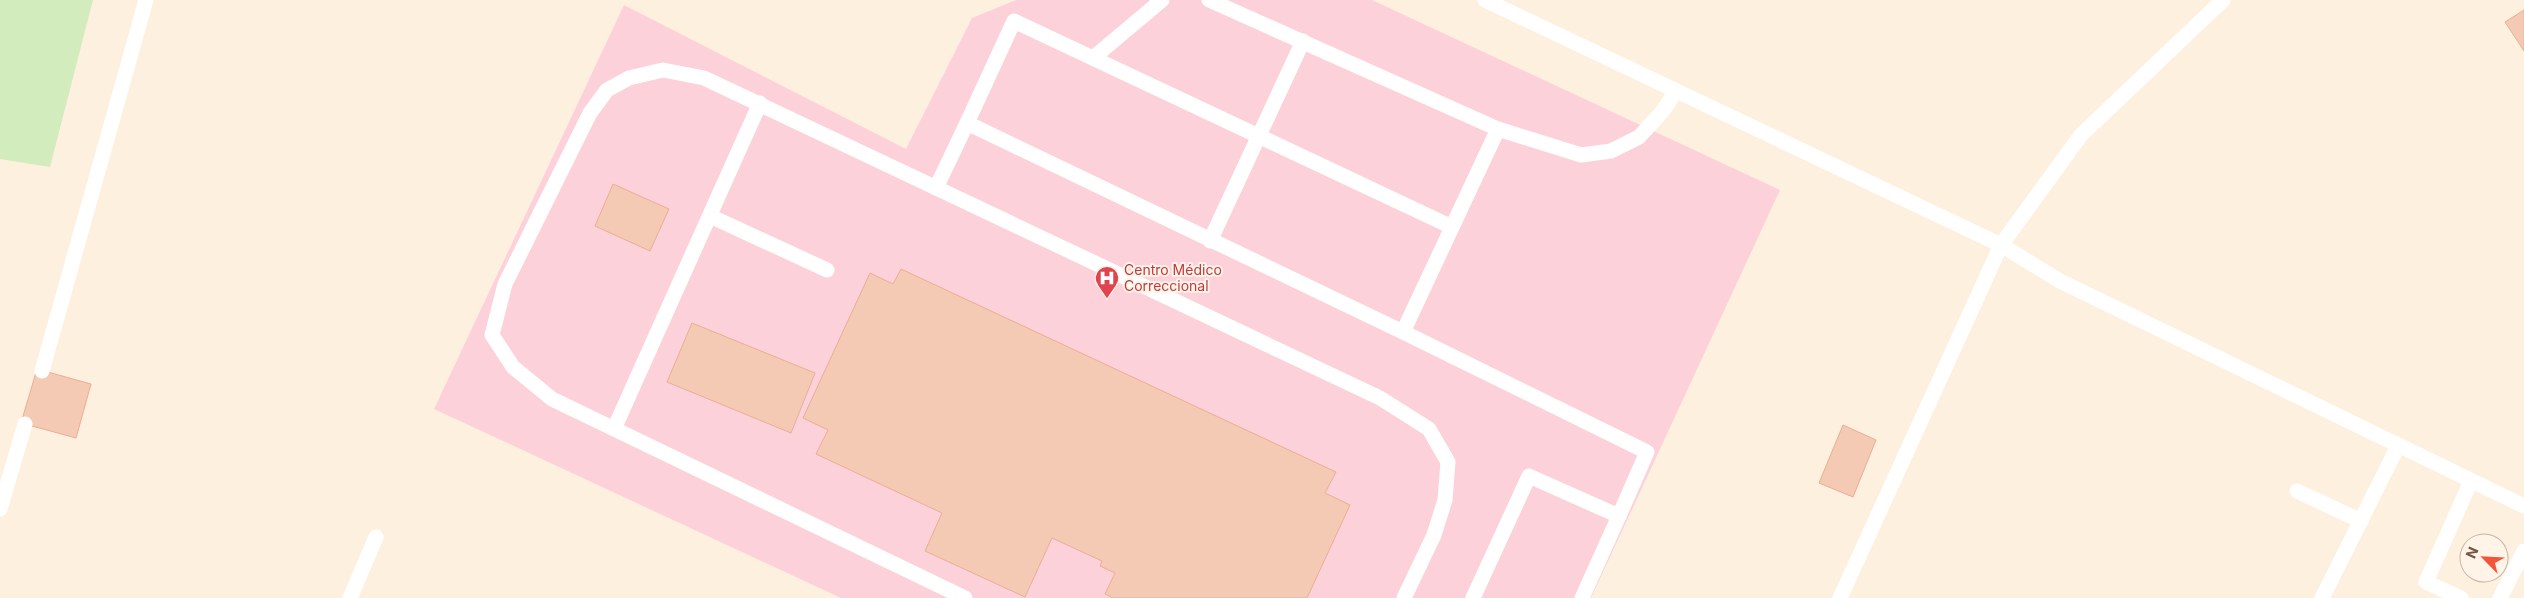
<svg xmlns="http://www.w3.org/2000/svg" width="2524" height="598" font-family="Inter,sans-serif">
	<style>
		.medical { fill: #fdd1d9 }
		.green { fill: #d3ecbd }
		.building { fill: #f5cab4; stroke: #e9ae94 }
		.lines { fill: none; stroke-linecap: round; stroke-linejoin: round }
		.lane { stroke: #fff; stroke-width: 15 }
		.labels { text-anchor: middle; stroke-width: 4; stroke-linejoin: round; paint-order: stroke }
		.health-label { font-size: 14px; fill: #be3a42; stroke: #fff4e7; text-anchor: start }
	</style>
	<rect width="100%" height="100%" fill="#fef0df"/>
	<!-- medical -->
	<polygon class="medical" points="1016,0 1372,0 1780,190 1591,598 841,598 434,409 624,5 906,149 972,18"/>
	<!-- green -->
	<polygon class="green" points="0,0 93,0 50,167 0,159"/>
	<!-- building -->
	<g class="building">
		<polygon points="2524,10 2524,51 2505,22"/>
		<polygon points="613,184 669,209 650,251 595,226"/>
		<polygon points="901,269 1336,472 1325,493 1350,505 1307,598 1113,598 1105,594 1115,573 1100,566 1102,561 1052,538 1025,597 925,551 942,513 816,454 828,430 803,418 870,273 893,284"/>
		<polygon points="692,323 815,373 791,433 667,382"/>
		<polygon points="37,369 91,384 76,438 21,423"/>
		<polygon points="1843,425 1876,440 1853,497 1819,483"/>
	</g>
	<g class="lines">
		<!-- lane -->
		<g class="lane">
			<polyline points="1209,0 1498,129 1581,155 1611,151 1639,137 1662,112 1676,91"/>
			<polyline points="1485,0 2001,245 2060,281 2524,506"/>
			<polyline points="1093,58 1162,0"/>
			<polyline points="936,188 967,123"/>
			<polyline points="710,216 827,270"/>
			<polyline points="1452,227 1014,21 967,123 1403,332 1498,129"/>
			<polyline points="1210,241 1303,41"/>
			<polyline points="1403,332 1647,452 1619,516 1529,476 1473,598"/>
			<polyline points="42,371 146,0"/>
			<polyline points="614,429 760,103"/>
			<polyline points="2297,491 2361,521"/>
			<polyline points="0,509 25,424"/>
			<polyline points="350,598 376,537"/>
			<polyline points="965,598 552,399 513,367 492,335 505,284 590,113 607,90 629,78 663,70 704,78 1380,398 1429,429 1448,462 1445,500 1434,535 1404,598"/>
			<polyline points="1582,598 1619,516"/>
			<polyline points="1840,598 2001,245 2081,135 2223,0"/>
			<polyline points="2322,598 2398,446"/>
			<polyline points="2461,598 2426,582 2471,481"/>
			<polyline points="2500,598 2524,551"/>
		</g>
	</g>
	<!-- icons -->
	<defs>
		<g id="hospital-pin" transform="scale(1.25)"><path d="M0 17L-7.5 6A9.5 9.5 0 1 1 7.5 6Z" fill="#e0444e" stroke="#fff4e7"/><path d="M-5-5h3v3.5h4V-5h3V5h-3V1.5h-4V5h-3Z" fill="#fff"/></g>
	</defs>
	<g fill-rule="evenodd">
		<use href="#hospital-pin" x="1107" y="278"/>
	</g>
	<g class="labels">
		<!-- health labels -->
		<g class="health-label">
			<text x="1124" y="275">Centro Médico<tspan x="1124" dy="16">Correccional</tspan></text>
		</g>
	</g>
	<!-- north arrow -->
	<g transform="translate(2484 558) rotate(294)"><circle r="24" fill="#fff4e7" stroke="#c8b4a6"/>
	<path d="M0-4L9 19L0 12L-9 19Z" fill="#f2563a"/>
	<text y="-8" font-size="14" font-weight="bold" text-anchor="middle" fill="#765345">N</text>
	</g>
</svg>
